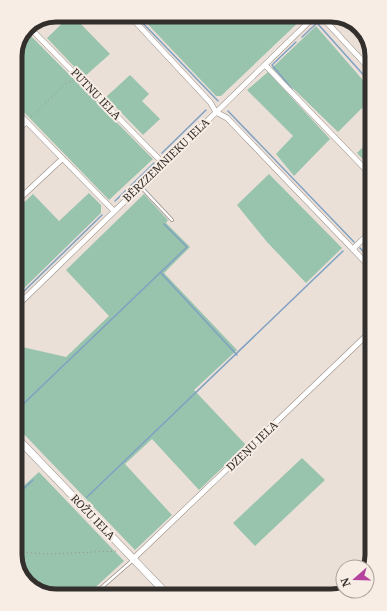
<svg xmlns="http://www.w3.org/2000/svg" width="387" height="611" font-family="'Noto Serif',serif">
	<style>
		.green { fill: #98c4ae }
		.lines { fill: none; stroke-linecap: round; stroke-linejoin: round }
		.stream { stroke: #80a1c2; stroke-width: 1.5 }
		.lane-casing { stroke: #958b84; stroke-width: 4 }
		.street-casing { stroke: #958b84; stroke-width: 6 }
		.secondary-casing { stroke: #958b84; stroke-width: 8 }
		.path { stroke: #9a928c; stroke-width: 1; stroke-dasharray: 1 3; stroke-linecap: butt }
		.lane { stroke: #fff; stroke-width: 2.5 }
		.street { stroke: #fff; stroke-width: 5 }
		.secondary { stroke: #fff; stroke-width: 7 }
		.labels { text-anchor: middle; stroke-width: 4; stroke-linejoin: round; paint-order: stroke }
		.street-label { font-size: 11px; fill: #332f2c; stroke: #f8ede5 }
		.rim { fill: none; stroke: #332f2c; stroke-width: 5 }
	</style>
	<rect width="100%" height="100%" fill="#ebe0d8"/>
	<!-- green -->
	<g class="green">
		<polygon points="71,15 82,15 77,20 110,54 84,77 47,38"/>
		<polygon points="139,15 312,15 304,17 221,96 216,96"/>
		<polygon points="316,26 368,86 368,102 338,132 272,68"/>
		<polygon points="26,31 153,159 109,200 16,104 15,53"/>
		<polygon points="268,72 330,139 294,176 276,154 293,136 247,90"/>
		<polygon points="130,75 149,94 142,101 160,119 143,135 106,97"/>
		<polygon points="368,142 369,166 357,153"/>
		<polygon points="269,174 342,248 306,283 267,242 237,205"/>
		<polygon points="89,193 101,205 101,213 17,295 16,210 33,194 59,221"/>
		<polygon points="144,194 168,220 166,223 190,247 164,273 237,350 194,390 246,445 199,490 152,439 125,464 172,515 135,550 18,428 18,346 66,357 109,316 66,270"/>
		<polygon points="302,458 325,480 255,546 233,523"/>
		<polygon points="39,472 124,561 87,595 54,596 34,589 19,573 19,490"/>
	</g>
	<g class="lines">
		<!-- stream -->
		<g class="stream">
			<polyline points="135,15 218,101"/>
			<polyline points="325,16 325,15"/>
			<polyline points="201,21 208,15"/>
			<polyline points="302,37 317,23 368,80"/>
			<polyline points="292,89 272,65 296,42"/>
			<polyline points="228,111 354,242"/>
			<polyline points="162,153 206,110"/>
			<polyline points="115,201 154,163"/>
			<polyline points="360,248 369,258"/>
			<polyline points="161,273 237,355"/>
			<polyline points="17,298 102,215"/>
			<polyline points="18,409 187,247 164,224"/>
			<polyline points="19,493 33,480"/>
			<polyline points="87,497 343,251"/>
		</g>
		<!-- lane casing -->
		<g class="lane-casing">
			<g id="lane">
				<polyline points="140,186 172,220"/>
				<polyline points="93,595 133,560"/>
			</g>
		</g>
		<!-- street casing -->
		<g class="street-casing">
			<g id="street">
				<polyline points="129,15 210,102 216,112 227,118 370,267"/>
				<polyline points="320,15 368,67"/>
				<polyline points="28,26 163,163"/>
				<polyline points="265,65 369,173"/>
				<polyline points="16,111 114,211"/>
				<polyline points="16,132 26,122"/>
				<polyline points="16,202 62,159"/>
				<polyline points="353,249 369,233"/>
				<polyline points="17,306 316,15"/>
				<polyline points="133,559 370,332"/>
			</g>
		</g>
		<!-- secondary casing -->
		<g class="secondary-casing">
			<polyline id="secondary" points="18,439 167,594"/>
		</g>
		<!-- path -->
		<g class="path">
			<polyline points="31,117 66,83 73,80"/>
			<polyline points="19,552 49,554 117,551"/>
		</g>
		<!-- lane -->
		<use href="#lane" class="lane"/>
		<!-- street -->
		<use href="#street" class="street"/>
		<!-- secondary -->
		<use href="#secondary" class="secondary"/>
	</g>
	<g class="labels">
		<!-- street labels -->
		<g class="street-label">
			<text transform="translate(96 94) rotate(46)" y="4">PUTNU IELA</text>
			<text transform="translate(166 160) rotate(-44)" y="4">BĒRZZEMNIEKU IELA</text>
			<text transform="translate(252 446) rotate(-44)" y="4">DZEŅU IELA</text>
			<text transform="translate(93 517) rotate(46)" y="4">ROŽU IELA</text>
		</g>
	</g>
	<!-- crop -->
	<path d="M0 0H387V611H0ZM56 22H331A34 34 0 0 1 365 56V555A34 34 0 0 1 331 589H56A34 34 0 0 1 22 555V56A34 34 0 0 1 56 22Z" fill="#f8ede5" fill-rule="evenodd"/>
	<path class="rim" d="M56 22H331A34 34 0 0 1 365 56V555A34 34 0 0 1 331 589H56A34 34 0 0 1 22 555V56A34 34 0 0 1 56 22Z"/>
	<!-- north arrow -->
	<g transform="translate(355 579) rotate(250)"><circle r="19" fill="#f8ede5" stroke="#a9a19b"/>
	<path d="M0-3L7 15L0 10L-7 15Z" fill="#b5439d"/>
	<text y="-6" font-size="11" font-weight="bold" text-anchor="middle" fill="#332f2c">N</text>
	</g>
</svg>
